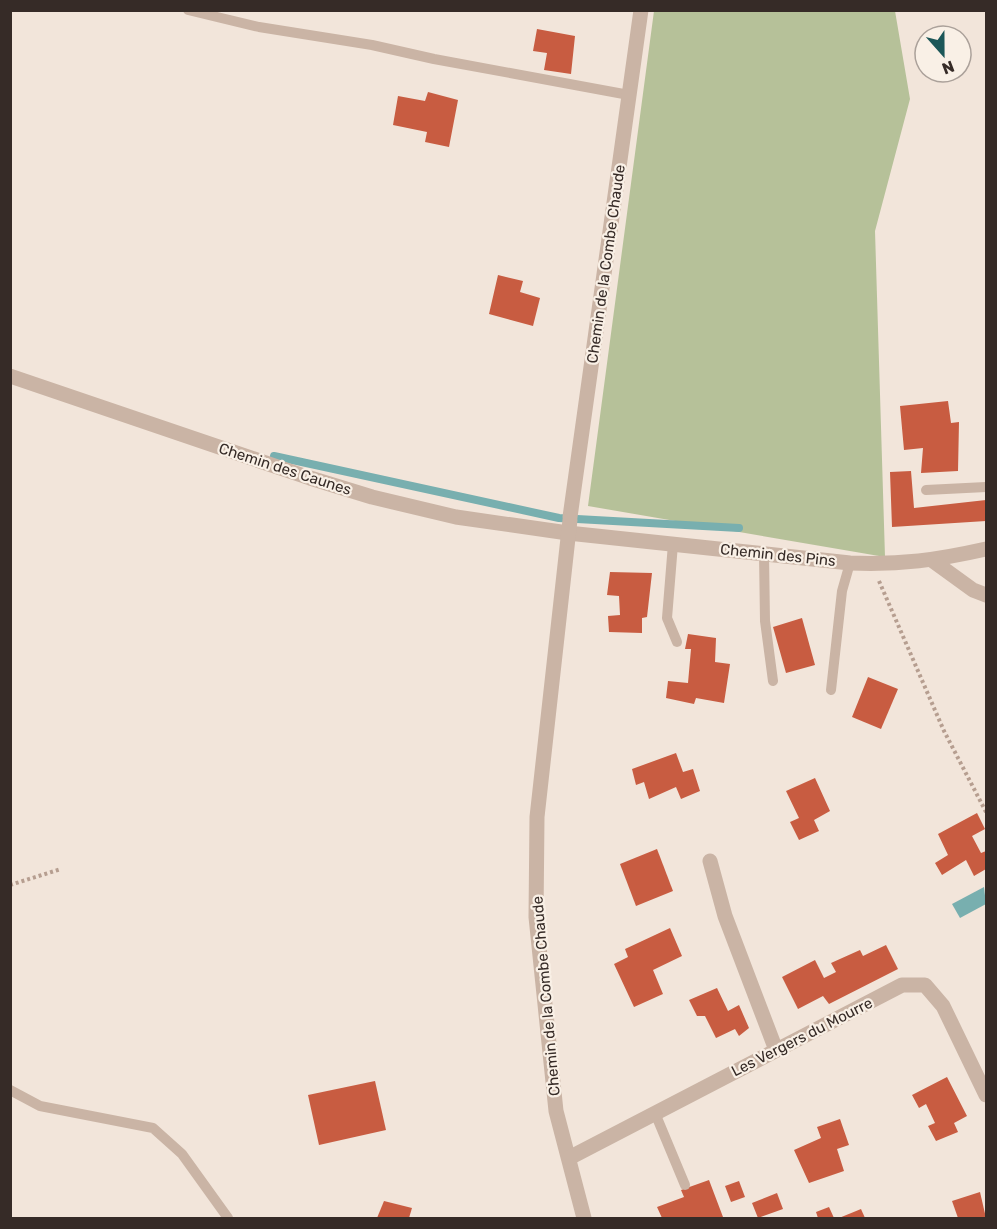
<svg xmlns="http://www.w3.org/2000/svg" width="997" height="1229" font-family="Rubik,sans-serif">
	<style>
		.green { fill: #b6c199 }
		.water { fill: #78afaf }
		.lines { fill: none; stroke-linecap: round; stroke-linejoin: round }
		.stream { stroke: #78afaf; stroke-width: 8 }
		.building { fill: #c85c41 }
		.path { stroke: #b69e90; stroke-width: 4; stroke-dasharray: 3 3; stroke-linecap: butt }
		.lane { stroke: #cab4a5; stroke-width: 10 }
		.street { stroke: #cab4a5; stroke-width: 15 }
		.labels { text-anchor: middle; stroke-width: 4.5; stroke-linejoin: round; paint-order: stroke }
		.street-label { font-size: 15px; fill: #362b27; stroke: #f9f0e6 }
	</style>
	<rect width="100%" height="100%" fill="#f2e5da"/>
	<!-- green -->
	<polygon class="green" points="654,11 895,11 910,99 875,231 885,557 588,506"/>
	<!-- water -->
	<polygon class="water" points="984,887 986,904 960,918 952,904"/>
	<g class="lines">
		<!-- stream -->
		<polyline class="stream" points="274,456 559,518 739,528"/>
	</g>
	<!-- building -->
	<g class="building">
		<polygon points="537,29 575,36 571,74 544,70 547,53 533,51"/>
		<polygon points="428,92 458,100 449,147 425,142 427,132 393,125 398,96 425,101"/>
		<polygon points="498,275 523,281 520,292 540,298 533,326 489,314"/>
		<polygon points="948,401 951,423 959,422 958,471 921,473 923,448 904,450 900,406"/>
		<polygon points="911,471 914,508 986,500 986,521 892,527 890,472"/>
		<polygon points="610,572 652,573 647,617 642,618 642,633 609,632 608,616 620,615 619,596 607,595"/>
		<polygon points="802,618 815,665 786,673 773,627"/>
		<polygon points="688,634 716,638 715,662 730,664 724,703 696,698 694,704 666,698 668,681 688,683 691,649 685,649"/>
		<polygon points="868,677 898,689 881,729 852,717"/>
		<polygon points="676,753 683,772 693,769 700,791 681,799 676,787 649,799 644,782 636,785 632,769"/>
		<polygon points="815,778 830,811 814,820 819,831 799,840 790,822 799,818 786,791"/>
		<polygon points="977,813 985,829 972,836 981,853 986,851 986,869 974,876 966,860 942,875 935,863 948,855 938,834"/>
		<polygon points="657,849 673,891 636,906 620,864"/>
		<polygon points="670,928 682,956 653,970 663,994 634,1007 614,964 628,957 625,949"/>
		<polygon points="886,945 898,969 829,1004 823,996 798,1009 782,977 815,960 824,978 836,972 831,963 860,950 863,956"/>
		<polygon points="717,988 728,1011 739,1005 749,1028 739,1036 735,1029 716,1038 705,1016 697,1016 689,1000"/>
		<polygon points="947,1077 967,1116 954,1123 958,1132 936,1141 928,1126 935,1123 926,1104 919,1108 912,1095"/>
		<polygon points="375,1081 386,1130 319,1145 308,1095"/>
		<polygon points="840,1119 849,1145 837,1149 844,1171 809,1183 794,1150 821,1138 817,1127"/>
		<polygon points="709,1180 723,1217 662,1218 657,1207 684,1197 681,1190"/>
		<polygon points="739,1181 745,1197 731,1202 725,1186"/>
		<polygon points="980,1192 986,1218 958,1218 952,1201"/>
		<polygon points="777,1193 783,1209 758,1218 752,1203"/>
		<polygon points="384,1201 412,1208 409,1218 377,1218"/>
		<polygon points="829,1207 834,1218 818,1218 816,1212"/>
		<polygon points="861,1209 865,1218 839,1218"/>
	</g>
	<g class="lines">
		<!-- path -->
		<g class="path">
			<polyline points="879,581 944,731 986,812"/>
			<polyline points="10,885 61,869"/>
		</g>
		<!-- lane -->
		<g class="lane">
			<polyline points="188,10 259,27 372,45 434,59 629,95"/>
			<polyline points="926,490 986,487"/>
			<polyline points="673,544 667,618 677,642"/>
			<polyline points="764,554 765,621 773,681"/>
			<polyline points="831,690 842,591 850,563"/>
			<polyline points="10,1090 40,1106 153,1128 182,1154 228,1218"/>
			<polyline points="655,1113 685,1185"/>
		</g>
		<!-- street -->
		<g class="street">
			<path d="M10 376 310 478 372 497 456 517 568 533 850 563C901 565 937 560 986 549"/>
			<polyline points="570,517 641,10"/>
			<polyline points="570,520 537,817 536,917 556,1111 584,1218"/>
			<polyline points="933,561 973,590 986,595"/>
			<polyline points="710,861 725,916 776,1050"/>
			<polyline points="569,1158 902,985 925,985 943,1006 986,1095"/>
		</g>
	</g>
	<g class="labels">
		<!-- street labels -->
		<g class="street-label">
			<text transform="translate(606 264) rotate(-82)" y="5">Chemin de la Combe Chaude</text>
			<text transform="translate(285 469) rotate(18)" y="5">Chemin des Caunes</text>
			<text transform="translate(778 555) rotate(6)" y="5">Chemin des Pins</text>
			<text transform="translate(546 996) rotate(-95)" y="5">Chemin de la Combe Chaude</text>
			<text transform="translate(802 1037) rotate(-27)" y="5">Les Vergers du Mourre</text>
		</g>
	</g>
	<!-- border -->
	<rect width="997" height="1229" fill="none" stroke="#362b27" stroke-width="24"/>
	<!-- north arrow -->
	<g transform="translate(943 54) rotate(159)"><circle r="28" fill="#f9f0e6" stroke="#aba19a" stroke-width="1.5"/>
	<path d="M0-4.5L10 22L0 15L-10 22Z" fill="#1c5758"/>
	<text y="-9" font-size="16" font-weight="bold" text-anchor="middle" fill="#362b27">N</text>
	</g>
</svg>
